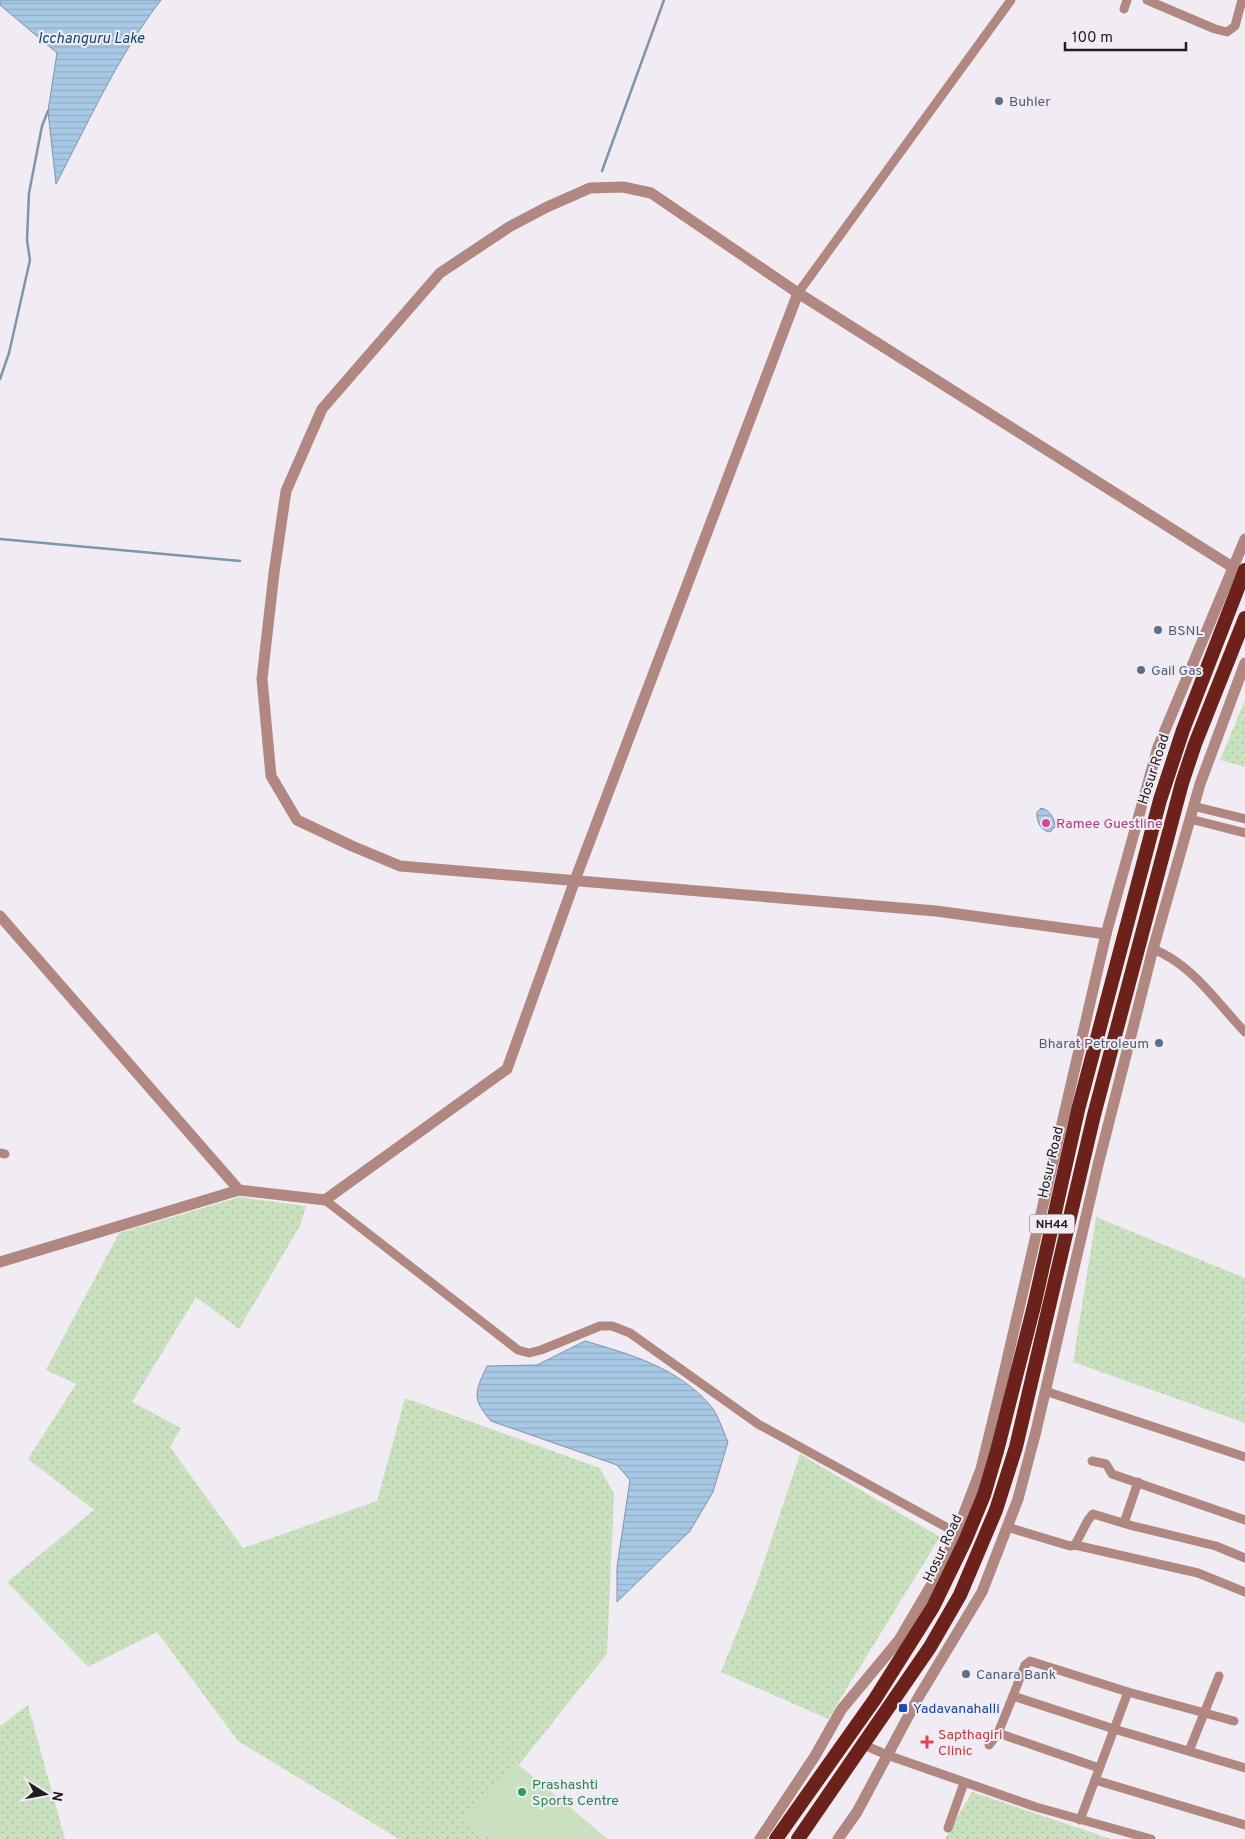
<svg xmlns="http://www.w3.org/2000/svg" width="1245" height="1839" font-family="Overpass,sans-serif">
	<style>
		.grass { fill: url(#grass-dots) }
		.garden { fill: #cae1bf }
		.water { fill: url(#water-rules); stroke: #7f95aa }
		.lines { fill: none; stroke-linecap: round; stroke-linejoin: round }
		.stream { stroke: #7f95aa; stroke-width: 2.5 }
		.minor { stroke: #b18881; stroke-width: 9 }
		.tertiary { stroke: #b18881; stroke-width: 11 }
		.trunk { stroke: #6c211a; stroke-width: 14 }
		.service-dot { fill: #5c6f8a; stroke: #f1ecf3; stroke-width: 2 }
		.hotel-dot { fill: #d1479c; stroke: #f1ecf3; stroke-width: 2 }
		.transit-dot { fill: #1a4fb4; stroke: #f1ecf3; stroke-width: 2 }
		.health-dot { fill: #e0444e; stroke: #f1ecf3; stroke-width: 2 }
		.leisure-dot { fill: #2e9e5b; stroke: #f1ecf3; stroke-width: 2 }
		.labels { text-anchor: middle; stroke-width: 4; stroke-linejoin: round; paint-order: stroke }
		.shield { fill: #f1ecf3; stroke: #5e5b5f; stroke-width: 1 }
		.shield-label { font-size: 12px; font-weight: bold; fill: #1f1d1f }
		.service-label { font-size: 14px; fill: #4e5e75; stroke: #f1ecf3; text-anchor: start }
		.street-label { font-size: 14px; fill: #1f1d1f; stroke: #f1ecf3 }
		.hotel-label { font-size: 14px; fill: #b23c85; stroke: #f1ecf3; text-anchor: start }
		.transit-label { font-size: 14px; fill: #164399; stroke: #f1ecf3; text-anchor: start }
		.health-label { font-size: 14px; fill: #be3a42; stroke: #f1ecf3; text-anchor: start }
		.leisure-label { font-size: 14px; fill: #27864d; stroke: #f1ecf3; text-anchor: start }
		.water-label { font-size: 15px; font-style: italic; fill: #12476d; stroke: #f1ecf3 }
	</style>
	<defs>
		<pattern id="grass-dots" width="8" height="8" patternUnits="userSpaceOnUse" patternTransform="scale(1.25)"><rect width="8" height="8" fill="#cae1bf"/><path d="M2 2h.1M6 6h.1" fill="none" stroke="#adc1a4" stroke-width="1.8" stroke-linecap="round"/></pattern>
		<pattern id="water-rules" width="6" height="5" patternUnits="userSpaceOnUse" patternTransform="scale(1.25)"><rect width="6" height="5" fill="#a8c9e6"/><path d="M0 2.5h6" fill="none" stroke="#90acc5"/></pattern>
	</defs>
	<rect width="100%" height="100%" fill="#f1ecf3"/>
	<!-- grass -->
	<g class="grass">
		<polygon points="1245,700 1245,767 1220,760"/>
		<polygon points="240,1197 306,1206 300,1226 239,1329 196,1297 132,1402 181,1428 170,1447 243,1548 377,1501 405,1398 600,1468 614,1494 607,1654 519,1765 465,1820 490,1839 399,1839 238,1741 157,1632 88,1667 7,1582 94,1510 28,1459 76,1384 46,1370 119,1233"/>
		<polygon points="1096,1217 1245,1278 1245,1423 1073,1362"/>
		<polygon points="800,1454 940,1537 828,1719 721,1672 756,1585"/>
		<polygon points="28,1705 65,1839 0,1839 0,1726"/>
		<polygon points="972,1792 1111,1839 945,1839"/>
	</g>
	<!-- garden -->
	<polygon class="garden" points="519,1765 608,1839 490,1839 464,1820"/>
	<!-- water -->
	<g class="water">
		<path d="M0 0H161C118 56 89 121 56 184L48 111 57 53 0 5Z"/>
		<path d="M1041 808C1050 810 1055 819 1055 827L1050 832C1041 831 1036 821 1037 812Z"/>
		<path d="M585 1341C630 1354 678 1368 710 1405 718 1414 723 1431 728 1442L713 1492 690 1531 617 1602V1567L630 1480 617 1465 491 1421C471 1398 475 1392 487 1366L537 1365Z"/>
	</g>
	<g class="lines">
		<!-- stream -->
		<g class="stream">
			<polyline points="602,171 664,0"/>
			<polyline points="0,379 9,353 30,260 27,240 29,193 42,126 48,111"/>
			<polyline points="0,539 240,561"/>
		</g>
		<!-- minor -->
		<g class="minor">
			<polyline points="1147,0 1215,29 1227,32 1235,26 1242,0"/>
			<polyline points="1124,9 1127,0"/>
			<polyline points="798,293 1011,0"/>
			<polyline points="1193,806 1245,819"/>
			<polyline points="1190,819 1245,833"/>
			<path d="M1153 949C1192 964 1217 1003 1245 1032"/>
			<polyline points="0,1153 5,1154"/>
			<polyline points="325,1200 518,1350 529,1353 541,1350 600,1326 612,1326 630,1333 758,1424 957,1533"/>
			<polyline points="1045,1391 1245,1457"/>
			<polyline points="1092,1461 1106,1464 1112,1474 1245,1520"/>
			<polyline points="1124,1523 1138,1482"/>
			<polyline points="1007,1527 1070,1546 1075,1545 1198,1573 1245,1592"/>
			<polyline points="1075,1545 1088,1520 1093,1514 1133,1526 1216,1546 1245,1558"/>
			<polyline points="1128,1692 1234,1721"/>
			<polyline points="1013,1696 1025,1665 1030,1661 1128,1692 1080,1820"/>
			<polyline points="998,1733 1099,1768"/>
			<polyline points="864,1745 887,1755 1036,1807 1151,1839"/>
			<polyline points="989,1745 998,1733 1013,1696 1114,1729 1245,1768"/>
			<polyline points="1189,1751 1219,1676"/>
			<polyline points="1095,1780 1245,1825"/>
			<polyline points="948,1828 964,1783"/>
		</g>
		<!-- tertiary -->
		<g class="tertiary">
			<polyline points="0,916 239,1190 325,1200 507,1069 575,880 798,293"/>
			<polyline points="1106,934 936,911 400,866 352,846 297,820 271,776 262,679 274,573 286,491 322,409 440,273 509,227 547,207 590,188 623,187 651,193 798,293 1245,575"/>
			<polyline points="0,1262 239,1190"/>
			<polyline points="760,1839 815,1756 841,1710 899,1640 946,1560 981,1469 998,1399 1106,934 1158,747 1245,539"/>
			<polyline points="838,1839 857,1812 918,1698 982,1592 1018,1499 1036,1431 1098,1165 1153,949 1200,784 1245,663"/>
		</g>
		<!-- trunk -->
		<g class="trunk">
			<polyline points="776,1839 875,1699 933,1607 965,1541 984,1495 997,1451 1034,1306 1078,1110 1160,800 1183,730 1245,570"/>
			<polyline points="798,1839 930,1647 960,1595 996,1510 1016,1447 1094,1115 1182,783 1195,744 1245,618"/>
		</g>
	</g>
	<!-- markers -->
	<g class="service-dot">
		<circle cx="999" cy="101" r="5"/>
		<circle cx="1158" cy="630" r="5"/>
		<circle cx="1141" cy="670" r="5"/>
		<circle cx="1159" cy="1043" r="5"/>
		<circle cx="966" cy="1674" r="5"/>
	</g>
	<circle class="hotel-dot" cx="1046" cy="823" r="5"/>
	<rect class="transit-dot" x="898" y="1703" width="10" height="10" rx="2.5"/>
	<path class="health-dot" d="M924.5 1734.5h5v5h5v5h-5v5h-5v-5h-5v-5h5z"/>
	<circle class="leisure-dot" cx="522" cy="1792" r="5"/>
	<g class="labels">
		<!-- shield labels -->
		<rect class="shield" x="1029.5" y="1214.5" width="45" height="19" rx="4"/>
		<g class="shield-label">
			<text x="1052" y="1228">NH44</text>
		</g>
		<!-- service labels -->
		<g class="service-label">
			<text x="1009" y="106">Buhler</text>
			<text x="1168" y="635">BSNL</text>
			<text x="1151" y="675">Gail Gas</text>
			<text x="1149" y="1048" text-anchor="end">Bharat Petroleum</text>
			<text x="976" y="1679">Canara Bank</text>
		</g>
		<!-- street labels -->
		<g class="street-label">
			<text transform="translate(1153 769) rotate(-72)" y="5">Hosur Road</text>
			<text transform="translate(1050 1162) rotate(-77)" y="5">Hosur Road</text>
			<text transform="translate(942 1548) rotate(-65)" y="5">Hosur Road</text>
		</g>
		<!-- hotel labels -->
		<g class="hotel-label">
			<text x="1056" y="828">Ramee Guestline</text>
		</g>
		<!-- transit labels -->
		<g class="transit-label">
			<text x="913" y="1713">Yadavanahalli</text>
		</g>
		<!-- health labels -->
		<g class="health-label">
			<text x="938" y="1739">Sapthagiri<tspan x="938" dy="16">Clinic</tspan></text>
		</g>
		<!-- leisure labels -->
		<g class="leisure-label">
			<text x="532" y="1789">Prashashti<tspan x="532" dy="16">Sports Centre</tspan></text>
		</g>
		<!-- water labels -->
		<g class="water-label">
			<text x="91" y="43">Icchanguru Lake</text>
		</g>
	</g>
	<!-- north arrow -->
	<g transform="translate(45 1794) rotate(101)" stroke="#f1ecf3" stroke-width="4" paint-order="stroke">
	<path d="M0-4L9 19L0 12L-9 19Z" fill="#1f1d1f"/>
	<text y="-8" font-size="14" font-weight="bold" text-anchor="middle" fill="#1f1d1f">N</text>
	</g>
	<!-- scale -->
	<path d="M1065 42v8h121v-8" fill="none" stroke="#1f1d1f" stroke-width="2.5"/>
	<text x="1072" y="42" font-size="15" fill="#1f1d1f" stroke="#f1ecf3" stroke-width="4" paint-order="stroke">100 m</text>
</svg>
